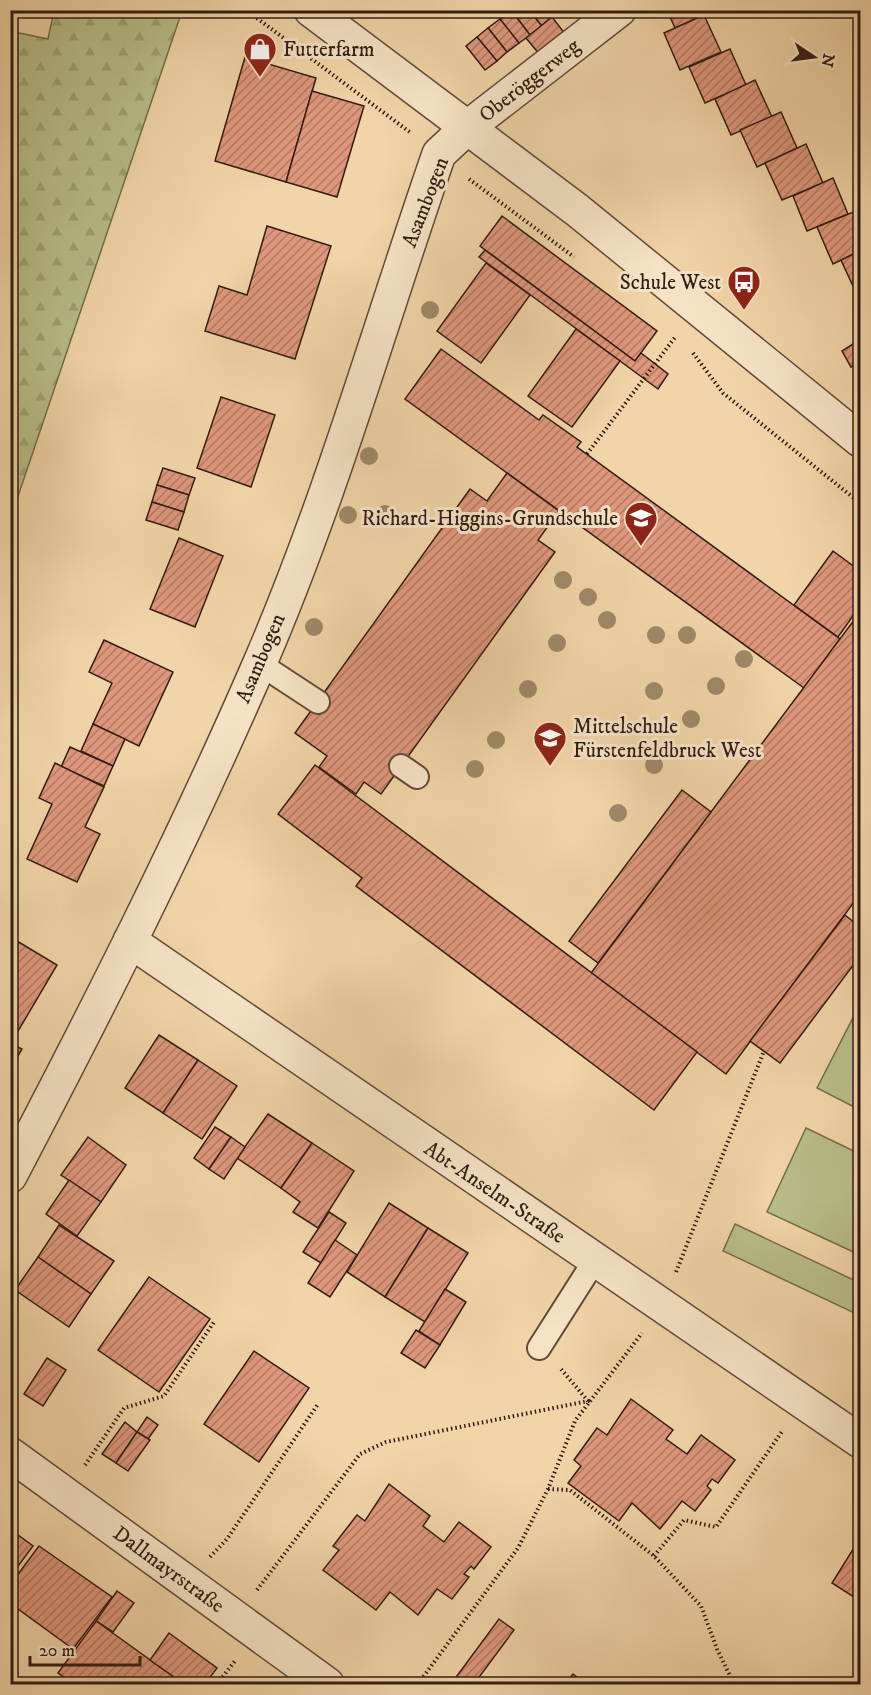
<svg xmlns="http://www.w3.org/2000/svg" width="871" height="1695" font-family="'IM FELL DW Pica',serif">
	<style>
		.forest { fill: url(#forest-firs); stroke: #756c4e; stroke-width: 1.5 }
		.park { fill: #b8bd89; stroke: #756c4e; stroke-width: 1.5 }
		.building { fill: url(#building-hatch); stroke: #321c13; stroke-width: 1.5 }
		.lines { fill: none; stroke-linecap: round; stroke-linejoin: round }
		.service-casing { stroke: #624a38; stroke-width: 26 }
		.minor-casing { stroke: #624a38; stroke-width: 36 }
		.path { stroke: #321c13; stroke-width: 4; stroke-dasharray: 1.5 3; stroke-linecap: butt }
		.service { stroke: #f6e3c6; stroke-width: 22 }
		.minor { stroke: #f6e3c6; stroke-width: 33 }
		.tree { fill: #9e8969 }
		.labels { text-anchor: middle; stroke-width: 6; stroke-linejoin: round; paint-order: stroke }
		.poi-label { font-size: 21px; fill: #321c13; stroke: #f6e3c6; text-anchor: start }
		.street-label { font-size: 21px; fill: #321c13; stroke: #f6e3c6 }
	</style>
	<defs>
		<pattern id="forest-firs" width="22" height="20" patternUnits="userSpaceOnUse" patternTransform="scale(1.5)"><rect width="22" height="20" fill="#b8bd89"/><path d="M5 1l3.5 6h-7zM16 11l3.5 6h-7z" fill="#9fa275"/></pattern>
		<pattern id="building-hatch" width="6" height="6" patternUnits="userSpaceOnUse" patternTransform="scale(1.5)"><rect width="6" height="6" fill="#de977c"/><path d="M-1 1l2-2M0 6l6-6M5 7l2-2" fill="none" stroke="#b57a64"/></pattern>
	</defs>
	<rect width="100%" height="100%" fill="#f1d4a7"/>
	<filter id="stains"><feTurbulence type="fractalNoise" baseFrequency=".00333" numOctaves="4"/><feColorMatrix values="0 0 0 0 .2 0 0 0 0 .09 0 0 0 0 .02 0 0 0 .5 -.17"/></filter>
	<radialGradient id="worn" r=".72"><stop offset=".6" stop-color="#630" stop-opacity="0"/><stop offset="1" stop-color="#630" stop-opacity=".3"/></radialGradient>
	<!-- forest -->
	<polygon class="forest" points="54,11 182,11 11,517 11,47 14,32 48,39"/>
	<!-- park -->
	<g class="park">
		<polygon points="860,1004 860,1110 817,1088"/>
		<polygon points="806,1128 860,1154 860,1255 767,1212"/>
		<polygon points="735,1224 860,1283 860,1321 857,1319 859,1315 723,1251"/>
	</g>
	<!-- building -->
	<g class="building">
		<polygon points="511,10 529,10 542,26 530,35"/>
		<polygon points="511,10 530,35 519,43 500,19"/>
		<polygon points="529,10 547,10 552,17 542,26"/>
		<polygon points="667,10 702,10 704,15 675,28"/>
		<polygon points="704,15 721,52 680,70 664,33"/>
		<polygon points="552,17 566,35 540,55 526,38"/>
		<polygon points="500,19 519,43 507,52 488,28"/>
		<polygon points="488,28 507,52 497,61 477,37"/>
		<polygon points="477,37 497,61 485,70 466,46"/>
		<polygon points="730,49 746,85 705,103 689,67"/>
		<polygon points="245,57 316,78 286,182 215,161"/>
		<polygon points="755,80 772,117 731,135 715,99"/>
		<polygon points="312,91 364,106 337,197 286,182"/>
		<polygon points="781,112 797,148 757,167 740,130"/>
		<polygon points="806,144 823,183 782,200 765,163"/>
		<polygon points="833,178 848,214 807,231 793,196"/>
		<polygon points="858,210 860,251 833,264 817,227"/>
		<polygon points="502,216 657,331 635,361 480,246"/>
		<polygon points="267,226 331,246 295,359 205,331 219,286 247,295"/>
		<polygon points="485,250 635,361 641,353 668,374 658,389 479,257"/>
		<polygon points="860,251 860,296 858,297 841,260"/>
		<polygon points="486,263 530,295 481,363 437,331"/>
		<polygon points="576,329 620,361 572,427 528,396"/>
		<polygon points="859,340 860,360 851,367 842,351"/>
		<polygon points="441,349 539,420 543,415 581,442 577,447 840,639 804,688 405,399"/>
		<polygon points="221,397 275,415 251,487 197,468"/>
		<polygon points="163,468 195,478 189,495 157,485"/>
		<polygon points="507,473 559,511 538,540 555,552 381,794 364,782 356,794 319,767 327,756 295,733 470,489 487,501"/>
		<polygon points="157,485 189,495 184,512 152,502"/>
		<polygon points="152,502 184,512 178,530 146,520"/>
		<polygon points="179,538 223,556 195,627 150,609"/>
		<polygon points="833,551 860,571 860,606 838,637 794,605"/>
		<polygon points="854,620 860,625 860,894 726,1074 591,973"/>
		<polygon points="104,640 173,672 139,746 93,724 112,683 89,672"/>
		<polygon points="93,724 125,739 113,766 81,751"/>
		<polygon points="70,747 113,766 104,786 61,767"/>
		<polygon points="55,763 104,787 85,827 100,834 77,882 27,859 52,804 39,798"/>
		<polygon points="315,765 697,1052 654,1110 356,886 362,878 278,814"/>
		<polygon points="682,790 711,812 598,963 569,941"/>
		<polygon points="845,915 860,927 860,956 780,1063 750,1041"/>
		<polygon points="12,938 57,965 11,1043 10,940"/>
		<polygon points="159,1035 198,1060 163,1113 125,1088"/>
		<polygon points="10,1043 22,1049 11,1068 10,1067"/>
		<polygon points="198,1060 237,1086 202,1139 163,1113"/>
		<polygon points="268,1114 312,1143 281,1188 237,1158"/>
		<polygon points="215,1127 231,1137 209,1169 194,1158"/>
		<polygon points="88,1137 126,1165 101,1202 61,1175"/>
		<polygon points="231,1137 245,1147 224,1179 209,1169"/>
		<polygon points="312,1143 354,1171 318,1228 293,1212 300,1202 281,1188"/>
		<polygon points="69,1180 101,1202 77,1236 46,1214"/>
		<polygon points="389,1203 428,1228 385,1297 347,1272"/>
		<polygon points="329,1212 346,1223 321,1263 303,1252"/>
		<polygon points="59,1225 114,1261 91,1294 38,1257"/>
		<polygon points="428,1228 468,1253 425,1322 385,1297"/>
		<polygon points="335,1240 357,1255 330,1297 308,1283"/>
		<polygon points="38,1257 91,1294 69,1327 15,1290"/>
		<polygon points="149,1277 210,1319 159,1392 98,1350"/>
		<polygon points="445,1289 466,1302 440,1345 419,1331"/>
		<polygon points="416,1330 440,1345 425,1368 401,1353"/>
		<polygon points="254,1351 309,1388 259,1462 204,1424"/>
		<polygon points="47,1358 66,1370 43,1406 24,1394"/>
		<polygon points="631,1399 673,1430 666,1439 687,1454 701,1435 735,1460 718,1483 712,1479 707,1486 711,1490 695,1511 682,1501 660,1529 632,1503 619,1521 568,1483 581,1466 574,1460 597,1428 607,1435"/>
		<polygon points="147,1417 158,1425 148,1439 137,1432"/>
		<polygon points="125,1422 137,1432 116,1463 102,1454"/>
		<polygon points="137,1432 150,1440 128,1471 116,1463"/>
		<polygon points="389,1484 430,1516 423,1526 444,1542 459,1522 491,1547 474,1569 471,1566 464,1574 469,1577 452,1599 437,1589 418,1615 390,1592 376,1610 323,1570 339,1550 333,1546 357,1515 365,1521"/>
		<polygon points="10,1529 33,1546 13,1573 10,1571"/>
		<polygon points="860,1538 860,1601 832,1583"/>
		<polygon points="39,1546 112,1597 73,1649 10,1603 10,1585"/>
		<polygon points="117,1591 134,1603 113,1632 96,1621"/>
		<polygon points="499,1619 514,1630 474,1684 451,1684"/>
		<polygon points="96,1621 178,1680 175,1684 74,1684 58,1673"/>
		<polygon points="169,1633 217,1668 205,1684 184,1684 150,1660"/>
		<polygon points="573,1674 587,1684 565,1684"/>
	</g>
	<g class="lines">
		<!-- service casing -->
		<g class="service-casing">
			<g id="service">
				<polyline points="260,664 318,702"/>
				<polyline points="401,766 417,777"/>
				<polyline points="539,1348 595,1260"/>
			</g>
		</g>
		<!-- minor casing -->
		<g class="minor-casing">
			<g id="minor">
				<polyline points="311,10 577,210 860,440"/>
				<polyline points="130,941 860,1441"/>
				<path d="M10 1176C98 1008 184 838 259 665 331 499 380 324 439 154L468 127 619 10"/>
				<polyline points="10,1454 327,1684"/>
			</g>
		</g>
		<!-- path -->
		<g class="path">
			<polyline points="246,10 411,133"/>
			<polyline points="469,179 574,257"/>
			<polyline points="693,353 723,393 860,503"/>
			<polyline points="587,454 676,336"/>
			<polyline points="676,1272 764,1051"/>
			<polyline points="85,1465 124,1408 164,1396 214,1322"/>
			<polyline points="548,1489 570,1490 654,1556 701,1606 717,1649 734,1684"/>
			<polyline points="654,1556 684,1520 716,1527 783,1430"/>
			<polyline points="210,1557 227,1539 318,1404"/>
			<polyline points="257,1590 360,1454 386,1442 588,1401 561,1369"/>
			<polyline points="217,1684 235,1661"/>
			<polyline points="418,1684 518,1548 548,1489 575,1421 642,1333"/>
		</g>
		<!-- service -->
		<use href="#service" class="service"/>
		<!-- minor -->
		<use href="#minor" class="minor"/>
	</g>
	<!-- trees -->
	<g class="tree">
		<circle cx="430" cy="310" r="9"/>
		<circle cx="369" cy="456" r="9"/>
		<circle cx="385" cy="514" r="9"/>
		<circle cx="348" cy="515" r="9"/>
		<circle cx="563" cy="580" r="9"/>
		<circle cx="588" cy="597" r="9"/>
		<circle cx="607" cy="620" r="9"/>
		<circle cx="314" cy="627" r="9"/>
		<circle cx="656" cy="635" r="9"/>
		<circle cx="687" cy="635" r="9"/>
		<circle cx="557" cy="643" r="9"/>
		<circle cx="744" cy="659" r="9"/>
		<circle cx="716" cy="686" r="9"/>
		<circle cx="528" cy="689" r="9"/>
		<circle cx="654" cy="691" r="9"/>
		<circle cx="691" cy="719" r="9"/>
		<circle cx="496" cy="740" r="9"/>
		<circle cx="654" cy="765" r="9"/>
		<circle cx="475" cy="769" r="9"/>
		<circle cx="618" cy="813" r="9"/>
	</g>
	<!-- icons -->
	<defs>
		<g id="shop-pin" transform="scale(1.725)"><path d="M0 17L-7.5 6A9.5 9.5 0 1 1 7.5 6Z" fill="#8f2418" stroke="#f6e3c6"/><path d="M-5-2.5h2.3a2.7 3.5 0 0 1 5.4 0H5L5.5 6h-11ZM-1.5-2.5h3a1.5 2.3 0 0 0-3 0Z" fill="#fff"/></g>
		<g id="bus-pin" transform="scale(1.725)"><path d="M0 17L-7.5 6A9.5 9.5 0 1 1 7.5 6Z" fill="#8f2418" stroke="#f6e3c6"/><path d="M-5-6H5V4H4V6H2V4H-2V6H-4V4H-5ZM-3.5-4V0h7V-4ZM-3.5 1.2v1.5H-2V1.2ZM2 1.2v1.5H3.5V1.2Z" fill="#fff"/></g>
		<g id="school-pin" transform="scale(1.725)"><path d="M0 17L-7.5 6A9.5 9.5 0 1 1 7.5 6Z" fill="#8f2418" stroke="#f6e3c6"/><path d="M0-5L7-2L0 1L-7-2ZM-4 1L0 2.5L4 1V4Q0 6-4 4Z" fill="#fff"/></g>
	</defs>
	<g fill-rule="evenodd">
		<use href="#shop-pin" x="260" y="49"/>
		<use href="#bus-pin" x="744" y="282"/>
		<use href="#school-pin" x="641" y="518"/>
		<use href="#school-pin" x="550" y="738"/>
	</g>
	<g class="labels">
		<!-- poi labels -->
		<g class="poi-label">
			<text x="283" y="56">Futterfarm</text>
			<text x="721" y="289" text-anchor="end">Schule West</text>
			<text x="618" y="525" text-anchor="end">Richard-Higgins-Grundschule</text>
			<text x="573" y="733">Mittelschule<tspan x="573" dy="24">Fürstenfeldbruck West</tspan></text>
		</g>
		<!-- street labels -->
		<g class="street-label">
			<text transform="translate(529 80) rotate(-38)" y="7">Oberöggerweg</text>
			<text transform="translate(425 202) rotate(-69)" y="7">Asambogen</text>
			<text transform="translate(260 658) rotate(-67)" y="7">Asambogen</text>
			<text transform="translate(495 1192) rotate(34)" y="7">Abt-Anselm-Straße</text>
			<text transform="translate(169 1569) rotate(36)" y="7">Dallmayrstraße</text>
		</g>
	</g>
	<!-- margin -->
	<rect width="871" height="1695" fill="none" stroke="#f1d4a7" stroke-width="36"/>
	<rect x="12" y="12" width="847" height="1671" fill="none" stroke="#321c13" stroke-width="3"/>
	<rect x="18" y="18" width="835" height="1659" fill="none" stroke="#321c13" stroke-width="1.5"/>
	<!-- north arrow -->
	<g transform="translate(814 57) rotate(103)" stroke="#f6e3c6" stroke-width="4.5" paint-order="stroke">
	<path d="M0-4.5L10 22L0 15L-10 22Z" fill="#321c13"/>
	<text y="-9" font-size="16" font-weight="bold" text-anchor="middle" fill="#321c13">N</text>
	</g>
	<!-- scale -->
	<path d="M30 1656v9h110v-9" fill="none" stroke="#321c13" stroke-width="3"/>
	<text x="39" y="1656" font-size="18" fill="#321c13" stroke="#f6e3c6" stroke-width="4.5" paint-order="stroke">20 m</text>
	<rect width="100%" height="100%" filter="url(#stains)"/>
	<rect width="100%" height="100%" fill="url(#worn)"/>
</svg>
